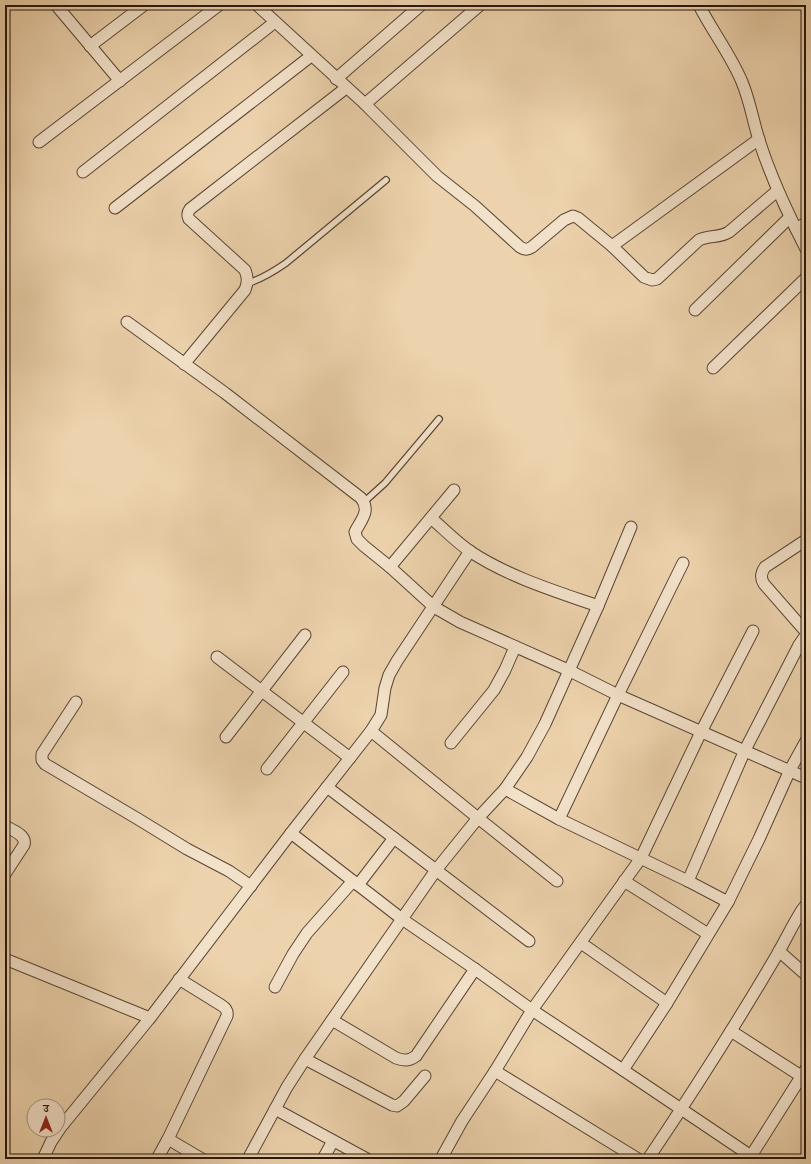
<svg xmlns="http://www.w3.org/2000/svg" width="811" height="1164" font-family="'Sorts Mill Goudy','Noto Serif Devanagari',serif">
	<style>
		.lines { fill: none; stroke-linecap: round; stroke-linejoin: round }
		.service-casing { stroke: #584536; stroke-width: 8 }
		.minor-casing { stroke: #584536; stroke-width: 13 }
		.service { stroke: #f3e2ca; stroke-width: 5.5 }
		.minor { stroke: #f3e2ca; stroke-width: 11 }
	</style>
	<rect width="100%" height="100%" fill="#edd3ad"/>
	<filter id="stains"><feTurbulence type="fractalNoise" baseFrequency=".005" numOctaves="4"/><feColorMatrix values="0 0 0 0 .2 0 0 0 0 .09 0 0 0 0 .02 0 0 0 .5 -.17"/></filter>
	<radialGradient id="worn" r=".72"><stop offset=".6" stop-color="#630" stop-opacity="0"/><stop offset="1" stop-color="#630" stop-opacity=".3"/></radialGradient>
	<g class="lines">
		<!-- service casing -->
		<g class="service-casing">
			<g id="service">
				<path d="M248 283C262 279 273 272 286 263L386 180"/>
				<polyline points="364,502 385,483 439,419"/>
			</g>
		</g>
		<!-- minor casing -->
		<g class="minor-casing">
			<g id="minor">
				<polyline points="56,5 120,81"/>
				<path d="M257 5 365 104 437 176 475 206 520 247C525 250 527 250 532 247L564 220 573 216 578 218 612 246 644 277 652 280 657 279 699 240C709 235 720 238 729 232L777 191"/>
				<path d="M699 5C712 31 731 55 742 82 750 101 753 121 759 140 771 178 788 214 806 249"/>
				<polyline points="90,46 144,5"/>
				<polyline points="336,79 421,5"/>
				<polyline points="365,104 480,5"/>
				<polyline points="39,142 219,5"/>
				<polyline points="83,172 275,22"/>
				<polyline points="115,208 311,56"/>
				<polyline points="796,229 806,223"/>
				<polyline points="612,246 759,139"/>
				<polyline points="695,310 790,217"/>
				<path d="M127 322 225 393 361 498C371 511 361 520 355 532L357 539 364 546 390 567 434 607 460 622 568 670 618 695 806 778"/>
				<path d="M184 364 245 290C248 282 248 278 245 270L189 219C187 215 187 213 190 209L346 88"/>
				<polyline points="713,368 806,278"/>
				<path d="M431 518C444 529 456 542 471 552 509 577 555 591 598 606"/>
				<polyline points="631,527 598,606 545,724 527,757 505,789 559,819 688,881 728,902"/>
				<path d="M806 540 765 567C761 573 760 578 764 584L806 632"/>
				<polyline points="390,567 454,490"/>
				<polyline points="217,657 350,758"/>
				<polyline points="76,702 42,754 42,760 45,764 138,819 187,849 229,871 251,886"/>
				<polyline points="371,731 478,818 505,789"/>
				<polyline points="226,737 305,635"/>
				<polyline points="451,743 494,690 505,670 515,647"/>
				<polyline points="267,769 343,672"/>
				<polyline points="327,787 529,941"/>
				<polyline points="559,819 618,695 683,563"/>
				<path d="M5 826C12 830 27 835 24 845L5 874"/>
				<polyline points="291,833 402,919 475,969 532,1010 623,1070 751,1156 806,1069"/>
				<polyline points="624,881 708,934"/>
				<polyline points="688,881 745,750 799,645 806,635"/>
				<polyline points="358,885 394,838"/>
				<polyline points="581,943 667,1003"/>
				<polyline points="779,951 806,975"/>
				<polyline points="5,959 150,1018"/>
				<polyline points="275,987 293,954 307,933 353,881"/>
				<path d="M332 1020 396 1058C404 1061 409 1061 416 1056L475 969"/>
				<polyline points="731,1031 801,1076"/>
				<polyline points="305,1059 392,1105 397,1106 404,1101 425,1076"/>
				<polyline points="623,1070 667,1003 728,902 759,839 790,770 806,741"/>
				<polyline points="495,1071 638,1159"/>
				<polyline points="275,1109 367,1159"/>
				<path d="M168 1139 227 1016C228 1011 226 1008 221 1005L179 979"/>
				<polyline points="43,1159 51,1142 61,1127 150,1018 291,833 371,731 381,715 385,688 389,675 397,661 470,551"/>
				<polyline points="157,1159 168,1139 202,1159"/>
				<polyline points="248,1159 287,1087 305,1059 402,919 436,870 478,818 557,881"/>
				<polyline points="323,1159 333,1141"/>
				<polyline points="441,1159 462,1121 495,1071 532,1010 641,858 701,732 753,631"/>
				<path d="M648 1159C693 1092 737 1023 778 953 786 939 793 924 802 910L806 905"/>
			</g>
		</g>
		<!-- service -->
		<use href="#service" class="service"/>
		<!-- minor -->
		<use href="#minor" class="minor"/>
	</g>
	<!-- margin -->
	<rect width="811" height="1164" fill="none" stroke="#edd3ad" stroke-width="20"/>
	<rect x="6" y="6" width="799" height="1152" fill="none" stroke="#27160e" stroke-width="2"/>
	<rect x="10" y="10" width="791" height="1144" fill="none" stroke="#27160e"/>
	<!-- north arrow -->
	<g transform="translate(46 1118)"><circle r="19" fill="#f3e2ca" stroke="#a1907f"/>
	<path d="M0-3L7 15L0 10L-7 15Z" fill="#8f2418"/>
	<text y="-6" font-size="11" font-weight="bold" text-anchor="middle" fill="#27160e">उ</text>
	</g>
	<rect width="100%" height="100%" filter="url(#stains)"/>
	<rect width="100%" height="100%" fill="url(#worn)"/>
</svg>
